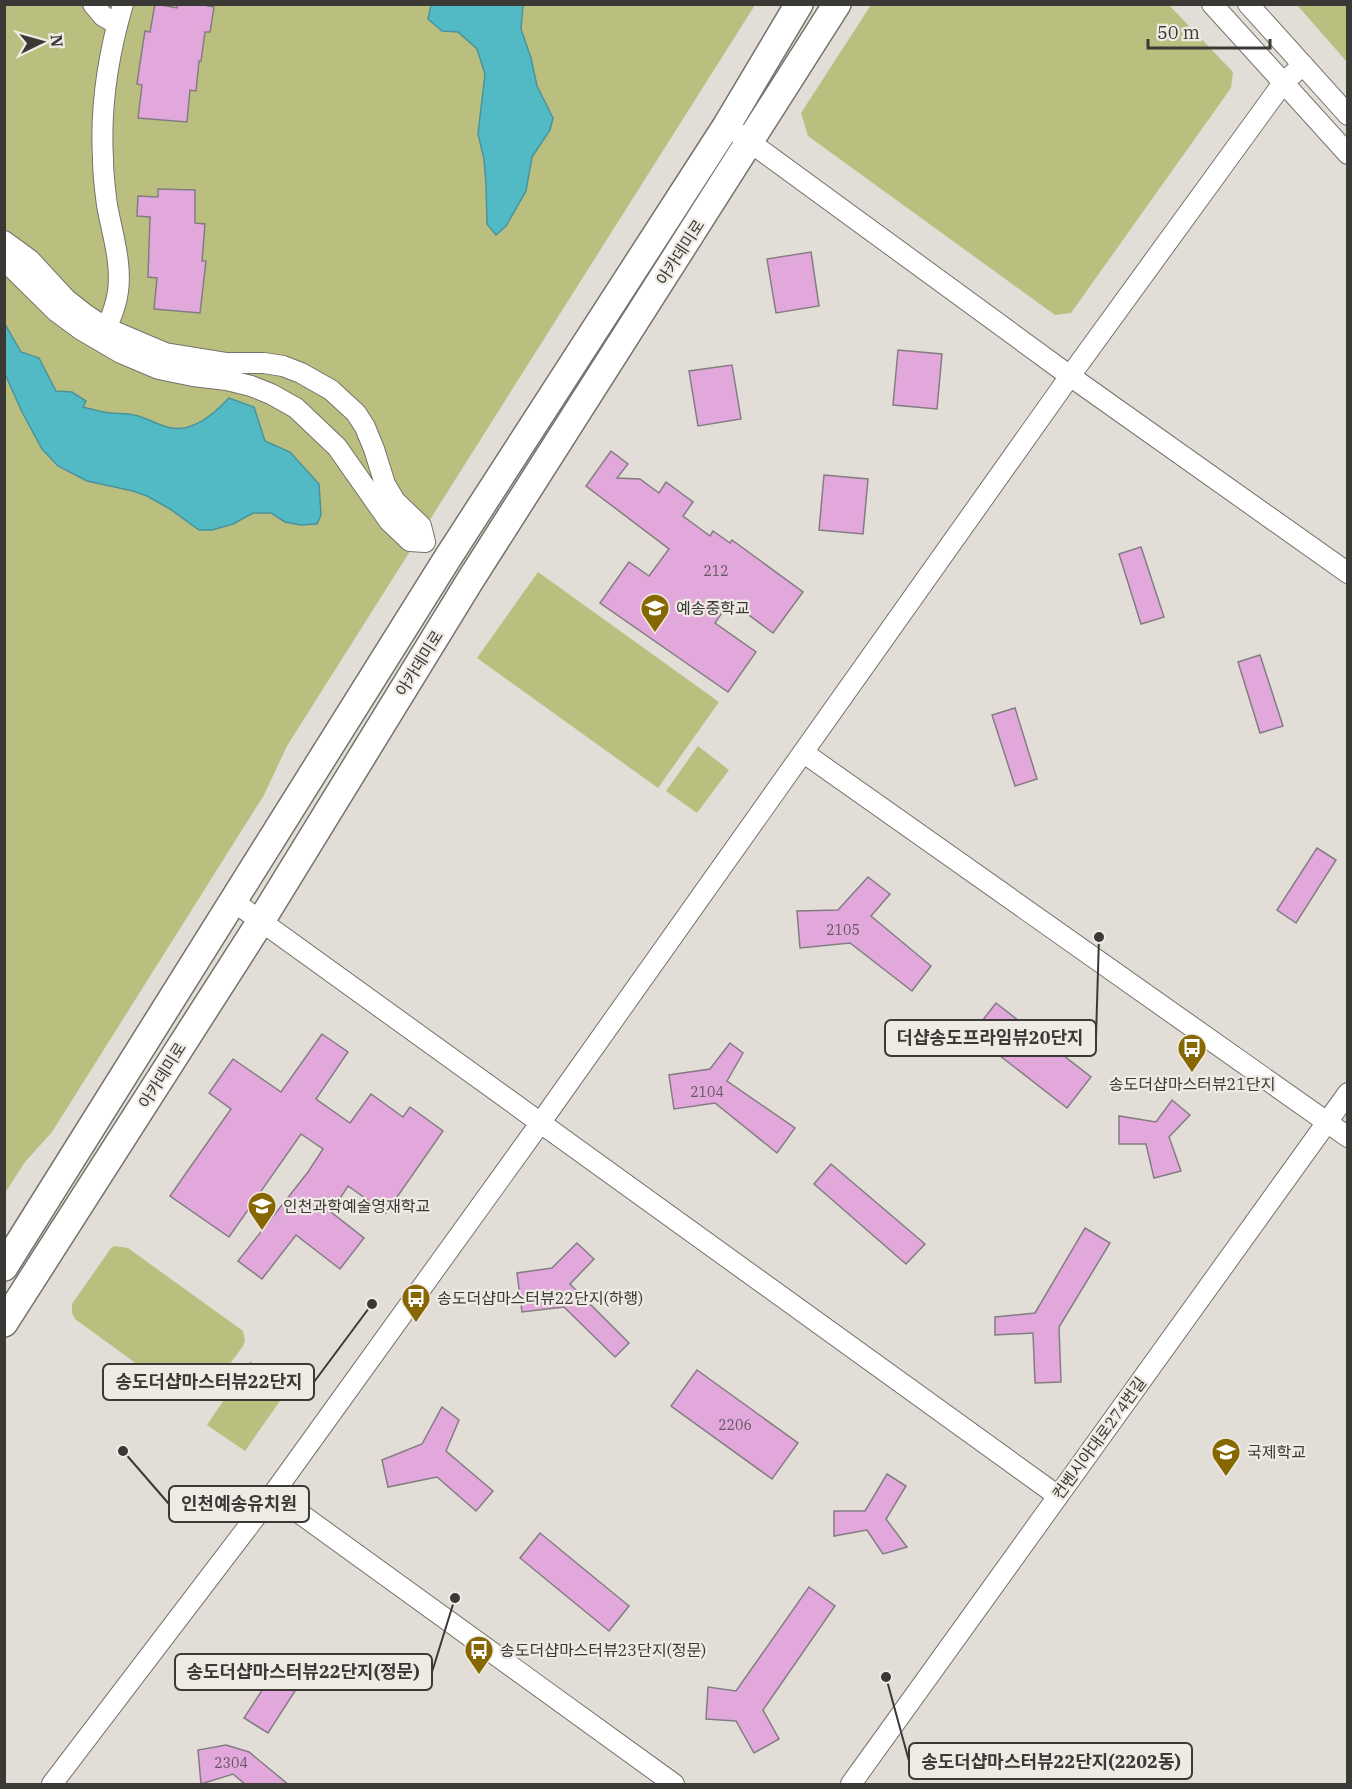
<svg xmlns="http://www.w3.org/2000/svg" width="1352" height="1789" font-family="'IBM Plex Serif','Noto Sans KR',serif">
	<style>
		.green { fill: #babf80 }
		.water { fill: #52bac5; stroke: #4b939a; stroke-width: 1.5 }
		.building { fill: #e2a8dc; stroke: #837d82; stroke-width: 1.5 }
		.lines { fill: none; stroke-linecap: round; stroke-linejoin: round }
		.street-casing { stroke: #75726b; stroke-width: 22 }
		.secondary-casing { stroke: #75726b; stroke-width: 30 }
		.street { stroke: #fff; stroke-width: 20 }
		.secondary { stroke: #fff; stroke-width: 27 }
		.labels { text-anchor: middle; stroke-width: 4.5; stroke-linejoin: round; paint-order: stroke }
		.number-label { font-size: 14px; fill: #655560 }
		.street-label { font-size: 16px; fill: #3b3936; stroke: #efebe4 }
		.poi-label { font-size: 16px; fill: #3b3936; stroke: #efebe4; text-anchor: start }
		.leader { fill: none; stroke: #3b3936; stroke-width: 2 }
		.callout-dot { fill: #3b3936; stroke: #efebe4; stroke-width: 2 }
		.callout { fill: #efebe4; stroke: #3b3936; stroke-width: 2 }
		.callout-label { font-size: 18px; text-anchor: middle; font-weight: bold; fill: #3b3936 }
	</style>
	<rect width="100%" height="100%" fill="#e2ded7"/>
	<!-- green -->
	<g class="green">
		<polygon points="5,5 755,5 287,746 264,795 52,1132 25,1162 5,1193"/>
		<polygon points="871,5 1169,5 1233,72 1231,88 1071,313 1055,315 808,136 801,113"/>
		<polygon points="1297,5 1347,5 1347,62"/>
		<polygon points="538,572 719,702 658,788 477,658"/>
		<polygon points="698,746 729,770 697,813 666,791"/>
		<path d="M115 1246 128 1248 243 1331 245 1341 243 1346 206 1397C199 1401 193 1402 185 1399L75 1319 72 1313V1304L111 1248Z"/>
		<polygon points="250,1361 289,1388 245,1451 207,1425"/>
	</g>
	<!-- water -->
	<g class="water">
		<polygon points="431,5 523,5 521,29 531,58 537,86 553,118 550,130 532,157 526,191 506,226 496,235 487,224 486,184 484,159 478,134 485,74 477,49 458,32 442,31 428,19"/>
		<path d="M5 324 21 352 39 358 56 391 72 392 86 401 83 407C92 409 101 412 110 413 118 414 126 413 134 415 145 417 154 423 164 426 189 436 213 415 229 398L254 407 265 441 290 452 319 484 321 515 317 524 300 525 285 522 271 513H253L233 524 212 530H199L170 509 147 496 133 491 87 481 58 466 42 449 22 412 5 374Z"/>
	</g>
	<!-- building -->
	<g class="building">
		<polygon points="155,4 177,8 178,4 198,4 214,7 210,32 205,32 201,61 199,61 196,91 190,90 187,122 138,118 142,85 137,84 140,63 145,31 150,32"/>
		<polygon points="158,189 195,190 195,223 205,224 202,261 206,261 200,313 154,309 157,278 148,277 150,217 137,216 138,196 158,197"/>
		<polygon points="811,252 819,306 776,313 767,259"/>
		<polygon points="898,350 942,354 937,409 893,405"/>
		<polygon points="732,365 741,419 698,426 689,371"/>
		<polygon points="611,451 628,464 617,478 640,479 659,493 666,482 693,502 683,516 710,536 713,531 730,543 732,540 803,592 773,633 730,601 715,623 756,652 728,692 600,603 629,562 649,576 669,549 586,486"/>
		<polygon points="824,475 868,479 863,534 819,530"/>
		<polygon points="1141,547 1164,617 1141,624 1119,554"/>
		<polygon points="1260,655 1283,726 1260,733 1238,662"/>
		<polygon points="1015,708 1037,779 1015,786 992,715"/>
		<polygon points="1317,848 1336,860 1296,923 1277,910"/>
		<polygon points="868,877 890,894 871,916 931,966 912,991 850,943 800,948 797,911 838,910"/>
		<polygon points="996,1003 1091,1077 1067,1108 972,1034"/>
		<polygon points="322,1034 348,1052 316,1099 350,1123 371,1094 403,1117 410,1107 443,1131 386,1213 348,1186 331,1212 364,1238 340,1269 296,1235 262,1279 238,1261 308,1172 323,1149 301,1134 229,1237 170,1196 231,1109 209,1093 233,1059 281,1092"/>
		<polygon points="730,1043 743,1053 727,1081 795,1128 777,1153 715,1103 674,1109 669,1075 710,1069"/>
		<polygon points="1172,1100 1190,1115 1169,1137 1181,1171 1154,1178 1146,1144 1119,1144 1119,1116 1156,1122"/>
		<polygon points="831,1164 925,1244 906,1264 814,1184"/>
		<polygon points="1085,1228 1110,1243 1059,1327 1061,1382 1035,1383 1033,1333 995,1335 995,1317 1035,1313"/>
		<polygon points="577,1243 594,1259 570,1284 629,1343 615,1357 564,1307 522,1312 517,1273 552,1268"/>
		<polygon points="697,1370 798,1443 772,1479 671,1406"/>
		<polygon points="442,1407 459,1420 446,1451 493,1491 476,1511 437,1477 388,1487 382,1460 422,1444"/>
		<polygon points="887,1474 906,1486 886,1519 907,1547 883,1554 867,1530 834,1536 834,1511 865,1511"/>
		<polygon points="540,1533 629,1606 609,1631 520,1558"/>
		<polygon points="809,1587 835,1606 763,1710 779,1739 754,1753 736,1721 706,1719 708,1687 736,1691"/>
		<polygon points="285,1655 311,1666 268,1733 244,1718"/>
		<polygon points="226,1745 249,1752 289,1785 246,1785 233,1774 201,1784 198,1750"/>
	</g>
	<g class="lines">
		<!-- street casing -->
		<g class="street-casing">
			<g id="street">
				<polyline points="93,4 103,16 117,24"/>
				<polyline points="1212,4 1348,154"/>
				<polyline points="1248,4 1348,115"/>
				<polyline points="739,134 1070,376 1348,573"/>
				<polyline points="4,241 30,260 66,299 85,314 106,328 165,353 227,363 264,363 283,366 301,373 331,390 356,413 365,427 374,449 385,484 395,501 421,526 425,542 410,541 389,521 337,447 296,408 271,394 251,386 227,380 193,376 159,369 121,353 80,329 57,312 4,260"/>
				<path d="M101 339C108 324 116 308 118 291 122 263 112 233 107 205 105 190 103 174 103 159 100 107 108 55 123 4"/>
				<polyline points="804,753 1348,1137"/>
				<polyline points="233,901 1058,1496"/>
				<polyline points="273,1494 674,1784"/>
				<polyline points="52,1784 273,1494 541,1122 1070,376 1283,83 1303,65"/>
				<polyline points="851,1784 1348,1093"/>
			</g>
		</g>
		<!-- secondary casing -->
		<g class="secondary-casing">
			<g id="secondary">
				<polyline points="4,1267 447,559 727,125 799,4"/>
				<polyline points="4,1323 261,921 471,579 837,4"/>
			</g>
		</g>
		<!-- street -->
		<use href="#street" class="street"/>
		<!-- secondary -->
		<use href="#secondary" class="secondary"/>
	</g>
	<!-- icons -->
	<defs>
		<g id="school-pin" transform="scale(1.5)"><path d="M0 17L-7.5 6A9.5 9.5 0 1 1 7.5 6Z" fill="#866701" stroke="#efebe4"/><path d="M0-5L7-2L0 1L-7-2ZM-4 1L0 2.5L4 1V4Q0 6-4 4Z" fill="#fff"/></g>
		<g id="bus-pin" transform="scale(1.5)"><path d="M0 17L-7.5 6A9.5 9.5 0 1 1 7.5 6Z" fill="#866701" stroke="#efebe4"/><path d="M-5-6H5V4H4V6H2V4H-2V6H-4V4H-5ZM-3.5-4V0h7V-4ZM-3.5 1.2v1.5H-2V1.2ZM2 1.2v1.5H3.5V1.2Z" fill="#fff"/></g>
	</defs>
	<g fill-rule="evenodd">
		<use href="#school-pin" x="655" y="608"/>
		<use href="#bus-pin" x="1192" y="1048"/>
		<use href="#school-pin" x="262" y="1206"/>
		<use href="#bus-pin" x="416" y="1298"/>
		<use href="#school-pin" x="1226" y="1452"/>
		<use href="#bus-pin" x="479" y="1650"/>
	</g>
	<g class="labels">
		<!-- number labels -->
		<g class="number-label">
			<text x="716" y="576">212</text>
			<text x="843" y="935">2105</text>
			<text x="707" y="1097">2104</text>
			<text x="735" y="1430">2206</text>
			<text x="231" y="1768">2304</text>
		</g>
		<!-- street labels -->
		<g class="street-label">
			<text transform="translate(680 252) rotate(-57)" y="6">아카데미로</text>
			<text transform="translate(419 663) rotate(-58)" y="6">아카데미로</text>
			<text transform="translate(162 1075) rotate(-58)" y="6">아카데미로</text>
			<text transform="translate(1099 1438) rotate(-54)" y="6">컨벤시아대로274번길</text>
		</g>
		<!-- poi labels -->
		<g class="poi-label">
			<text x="676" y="614">예송중학교</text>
			<text x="1192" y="1090" text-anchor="middle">송도더샵마스터뷰21단지</text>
			<text x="283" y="1212">인천과학예술영재학교</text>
			<text x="437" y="1304">송도더샵마스터뷰22단지(하행)</text>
			<text x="1247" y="1458">국제학교</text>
			<text x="500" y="1656">송도더샵마스터뷰23단지(정문)</text>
		</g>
	</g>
	<!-- callouts -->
	<path class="leader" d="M1099 937L1096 1038M372 1304L314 1382M123 1451L169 1504M455 1598L432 1672M886 1677L909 1761"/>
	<g class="callout-dot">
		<circle cx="1099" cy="937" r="6"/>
		<circle cx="372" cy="1304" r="6"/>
		<circle cx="123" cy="1451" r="6"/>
		<circle cx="455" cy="1598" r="6"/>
		<circle cx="886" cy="1677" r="6"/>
	</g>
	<g class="callout">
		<rect x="885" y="1020" width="211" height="36" rx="6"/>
		<rect x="103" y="1364" width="211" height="36" rx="6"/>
		<rect x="169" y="1486" width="140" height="36" rx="6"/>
		<rect x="175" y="1654" width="257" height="36" rx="6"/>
		<rect x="909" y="1743" width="283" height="36" rx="6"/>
	</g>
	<g class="callout-label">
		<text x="990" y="1044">더샵송도프라임뷰20단지</text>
		<text x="209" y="1388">송도더샵마스터뷰22단지</text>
		<text x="239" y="1510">인천예송유치원</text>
		<text x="303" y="1678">송도더샵마스터뷰22단지(정문)</text>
		<text x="1051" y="1768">송도더샵마스터뷰22단지(2202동)</text>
	</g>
	<!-- border -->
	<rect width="1352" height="1789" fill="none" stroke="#3b3936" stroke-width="12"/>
	<!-- north arrow -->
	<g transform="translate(42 42) rotate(85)" stroke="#efebe4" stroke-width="4.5" paint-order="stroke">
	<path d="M0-4.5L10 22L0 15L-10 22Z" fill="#3b3936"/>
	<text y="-9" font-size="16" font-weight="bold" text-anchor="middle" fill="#3b3936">N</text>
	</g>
	<!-- scale -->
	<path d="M1148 39v9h122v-9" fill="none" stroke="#3b3936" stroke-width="3"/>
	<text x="1157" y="39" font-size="18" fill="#3b3936" stroke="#efebe4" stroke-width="4.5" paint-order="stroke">50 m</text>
</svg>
